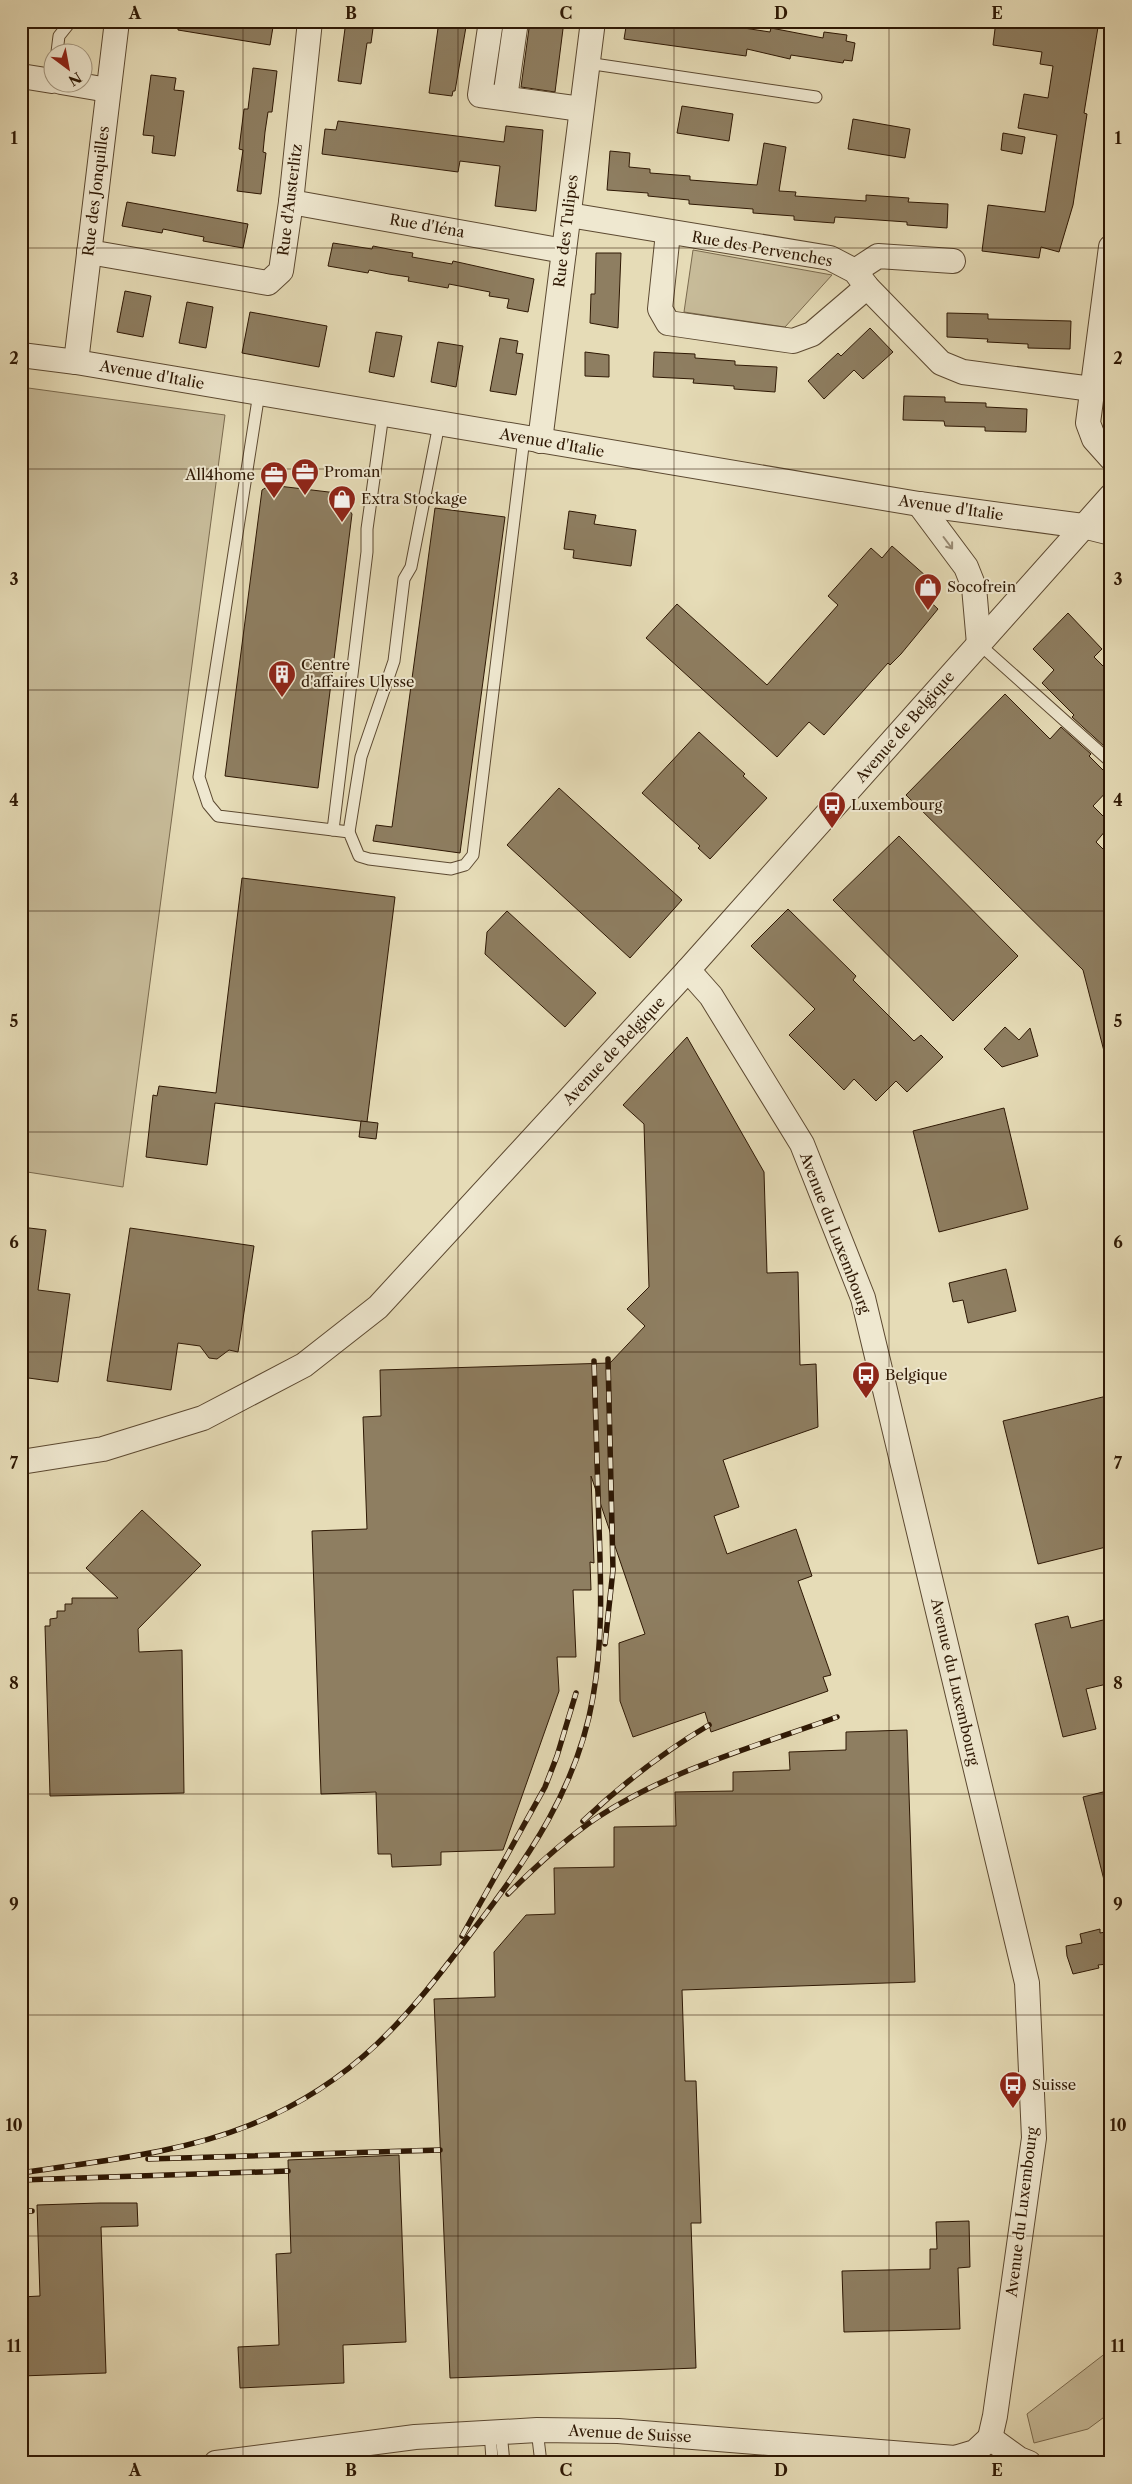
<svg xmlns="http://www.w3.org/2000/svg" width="1132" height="2484" font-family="'Libre Caslon Text',serif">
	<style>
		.green { fill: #c7bb99; stroke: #7a6a4e }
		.building { fill: #8e7e61; stroke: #2e1804 }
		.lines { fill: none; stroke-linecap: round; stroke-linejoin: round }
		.lane-casing { stroke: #5c4931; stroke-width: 13 }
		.street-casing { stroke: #5c4931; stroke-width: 26 }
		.lane { stroke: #efe8d0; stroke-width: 11 }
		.street { stroke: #efe8d0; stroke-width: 24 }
		.rail-casing { stroke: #2e1804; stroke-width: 5.5 }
		.rail { stroke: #efe8d0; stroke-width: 4; stroke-dasharray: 11; stroke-linecap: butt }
		.oneway { stroke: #988a74 }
		.grid { fill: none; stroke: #2e1804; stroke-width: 1; stroke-opacity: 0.55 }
		.labels { text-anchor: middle; stroke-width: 4; stroke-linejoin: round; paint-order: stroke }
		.street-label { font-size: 15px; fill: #2e1804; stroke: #efe8d0 }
		.poi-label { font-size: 15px; fill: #2e1804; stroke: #efe8d0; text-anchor: start }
		.neatline { fill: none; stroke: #2e1804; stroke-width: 2 }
		.grid-label { font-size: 16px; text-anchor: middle; font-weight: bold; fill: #2e1804 }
	</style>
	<rect width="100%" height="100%" fill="#e6dcb7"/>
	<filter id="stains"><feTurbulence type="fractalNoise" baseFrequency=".004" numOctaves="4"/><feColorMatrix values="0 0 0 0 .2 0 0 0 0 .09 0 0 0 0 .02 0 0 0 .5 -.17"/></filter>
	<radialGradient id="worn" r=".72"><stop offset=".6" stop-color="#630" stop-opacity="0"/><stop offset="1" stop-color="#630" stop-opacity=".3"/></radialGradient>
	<!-- green -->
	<g class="green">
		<polygon points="693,250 832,275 785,327 684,312"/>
		<polygon points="21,387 225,415 123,1187 21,1171"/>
		<polygon points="1111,2349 1111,2412 1088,2429 1034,2443 1027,2414"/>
	</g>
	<!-- building -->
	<g class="building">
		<polygon points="178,21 274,21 270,45 178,30"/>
		<polygon points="346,21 374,21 371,43 367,43 361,84 338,81"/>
		<polygon points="439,21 467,21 455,91 453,91 452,96 429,93"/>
		<polygon points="530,21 564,21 555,92 521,87"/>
		<polygon points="627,21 698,21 770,32 771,28 823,38 824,32 847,35 846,41 855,43 852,61 844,60 843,63 791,55 790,59 747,49 746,56 624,39"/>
		<polygon points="996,21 1020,21 1054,27 1054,21 1099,21 1084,113 1087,114 1073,205 1059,252 1041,247 1039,258 982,251 988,205 1045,212 1057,135 1018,128 1024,94 1048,98 1053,66 1040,64 1042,52 993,45"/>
		<polygon points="253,68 277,71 272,112 268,112 265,132 263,152 266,153 261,194 237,191 243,150 239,149 244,109 248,109"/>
		<polygon points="151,75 176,78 174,90 184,91 175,156 152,153 154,136 143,135"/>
		<polygon points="682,106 733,114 729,141 677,133"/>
		<polygon points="853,119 910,129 905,158 848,149"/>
		<polygon points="338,121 504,142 506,126 543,130 536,211 495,206 500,166 460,161 458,172 322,154 325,129 336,130"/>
		<polygon points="1003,133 1025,137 1022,154 1001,150"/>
		<polygon points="764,143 786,147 779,191 796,192 795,196 866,201 866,195 909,198 908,202 948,204 947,228 907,225 907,222 835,217 834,223 794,220 794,216 753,213 753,209 689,204 689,200 648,196 648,193 607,190 610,151 630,153 629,167 650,169 650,173 690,176 690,180 757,185"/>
		<polygon points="127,202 248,224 243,248 203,241 204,237 183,233 163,229 162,233 122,226"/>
		<polygon points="333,243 372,249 373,246 393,250 413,253 412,257 452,264 453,261 534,279 528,312 507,308 509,299 489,296 490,292 449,284 448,288 408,281 409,277 389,274 369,270 368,273 328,266"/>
		<polygon points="596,253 621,253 618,328 590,323 591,294 595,294"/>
		<polygon points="125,291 151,296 143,337 117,332"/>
		<polygon points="187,302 213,307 206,348 179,343"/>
		<polygon points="250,312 327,326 319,367 242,353"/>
		<polygon points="947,313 988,314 988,319 1071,321 1070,349 1028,348 1028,344 987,342 988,339 947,337"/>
		<polygon points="870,328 893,352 863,379 854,370 824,399 808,381 838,353 841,356"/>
		<polygon points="376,332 402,336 394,377 369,372"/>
		<polygon points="500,338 518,341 516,353 523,354 516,395 490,391"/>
		<polygon points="438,342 463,346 456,387 431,382"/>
		<polygon points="585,352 609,355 609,377 585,376"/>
		<polygon points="654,352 695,354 695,358 735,361 735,365 777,367 775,392 734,389 734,386 693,383 694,379 653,377"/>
		<polygon points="904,396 945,397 945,402 986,403 986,407 1027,409 1026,432 985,431 985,427 945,426 944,421 903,420"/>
		<polygon points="270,485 337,493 352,514 318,788 225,776 262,490"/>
		<polygon points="435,508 505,517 460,853 373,841 376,825 392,827"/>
		<polygon points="569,511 596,515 594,524 636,530 631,566 573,558 574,550 564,549"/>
		<polygon points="892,546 935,584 924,596 938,609 901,654 890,665 888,663 824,735 809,722 777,757 646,638 677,604 767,685 838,605 828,596 871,548 882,558"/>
		<polygon points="1068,613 1102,649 1094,657 1111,674 1111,743 1105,747 1072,717 1074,715 1042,683 1054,670 1033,649"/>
		<polygon points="1005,694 1050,739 1061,727 1091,754 1089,756 1111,778 1111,787 1093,806 1111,824 1096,842 1111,857 1111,1054 1105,1055 1083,970 906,795"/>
		<polygon points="699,732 745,774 743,776 767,798 710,859 698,848 700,846 642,793"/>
		<polygon points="559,788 682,900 630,958 507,845"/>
		<polygon points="899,836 1018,956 953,1021 833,900"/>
		<polygon points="242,878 395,897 367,1122 215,1103 207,1165 146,1157 153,1095 157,1096 159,1086 216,1093"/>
		<polygon points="788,909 856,976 853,980 914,1041 921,1035 943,1057 907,1092 896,1081 876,1101 854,1079 844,1090 789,1035 815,1009 751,946"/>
		<polygon points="507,911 596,993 565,1027 485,954 487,932"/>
		<polygon points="1005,1027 1019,1040 1030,1028 1038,1056 1002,1067 984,1049"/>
		<polygon points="687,1037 764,1172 767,1273 798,1272 800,1365 816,1364 818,1427 723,1460 739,1507 714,1516 727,1554 796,1529 812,1576 798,1581 831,1675 823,1677 828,1691 711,1732 705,1712 633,1737 620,1701 619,1643 645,1634 591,1476 594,1563 590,1562 591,1590 573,1590 576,1657 557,1657 559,1691 503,1850 441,1852 441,1865 392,1867 391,1854 378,1854 376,1792 321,1794 312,1531 367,1529 363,1417 381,1416 380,1370 610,1363 645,1326 627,1309 649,1287 644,1124 623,1105"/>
		<polygon points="1004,1108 1028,1209 939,1232 913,1131"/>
		<polygon points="361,1121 378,1123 376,1139 359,1137"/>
		<polygon points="21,1227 46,1230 38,1290 70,1294 58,1382 21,1377"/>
		<polygon points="130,1228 254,1246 238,1352 229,1350 217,1359 209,1358 200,1346 178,1343 171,1390 107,1381"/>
		<polygon points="1006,1269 1016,1311 968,1323 963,1300 953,1302 949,1283"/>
		<polygon points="1111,1395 1111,1521 1105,1523 1110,1546 1038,1564 1003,1421"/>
		<polygon points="142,1510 201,1565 138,1629 139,1652 182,1650 184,1793 50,1796 45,1626 50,1626 50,1619 57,1618 57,1611 65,1611 65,1604 72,1604 72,1598 118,1598 86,1568"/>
		<polygon points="1068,1616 1071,1628 1111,1618 1111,1683 1086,1689 1096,1729 1063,1737 1035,1624"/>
		<polygon points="907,1730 915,1982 682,1990 685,2081 696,2081 701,2223 691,2223 696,2368 450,2378 434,1999 495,1997 494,1952 526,1915 555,1914 554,1868 614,1867 614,1827 676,1826 675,1792 733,1791 733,1772 790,1770 789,1752 846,1750 846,1732"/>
		<polygon points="1111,1790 1111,1883 1105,1884 1083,1797"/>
		<polygon points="1100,1929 1100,1933 1111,1931 1111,1960 1107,1961 1108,1964 1098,1965 1099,1968 1073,1974 1067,1956 1066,1946 1082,1943 1080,1934"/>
		<polygon points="399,2155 406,2342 343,2345 344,2383 240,2388 238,2347 279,2345 276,2254 291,2253 288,2160"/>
		<polygon points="100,2203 137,2203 138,2226 101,2227 106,2373 21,2376 21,2297 40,2296 37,2205"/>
		<polygon points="969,2221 970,2267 958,2268 960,2329 844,2332 842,2271 930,2269 930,2249 937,2249 936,2222"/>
	</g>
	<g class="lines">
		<!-- lane casing -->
		<g class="lane-casing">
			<g id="lane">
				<polyline points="57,52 59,36 71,21"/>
				<polyline points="587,63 816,97"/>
				<polyline points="259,393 199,777 208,804 218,816 333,830 367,552 367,529 383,414"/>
				<polyline points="979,644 1111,762"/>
				<polyline points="333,830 349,832 359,856 369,859 451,869 465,865 473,855 524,438"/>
				<polyline points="349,832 361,757 394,661 404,579 411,567 439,424"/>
				<polyline points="537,2430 541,2463"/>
				<polyline points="501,2432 504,2463"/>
				<polyline points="488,2463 492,2459 490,2432"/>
			</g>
		</g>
		<!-- street casing -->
		<g class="street-casing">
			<g id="street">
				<polyline points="491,21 480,95 581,109"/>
				<polyline points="21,76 52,81"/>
				<polyline points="61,82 108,90"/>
				<polyline points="505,98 516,21"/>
				<polyline points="291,202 564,251"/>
				<polyline points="569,215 830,258 855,271 867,287 941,363 963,372 1092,389"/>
				<polyline points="668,233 660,309 668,323 793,341 812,334 867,287"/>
				<polyline points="1111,247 1088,423 1094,439 1111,458"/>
				<polyline points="89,252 268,283 281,271 291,202 310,21"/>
				<polyline points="855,271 878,256 953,261"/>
				<polyline points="21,355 76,362 919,504 1083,526 1111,533"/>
				<polyline points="76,362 117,21"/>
				<polyline points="540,441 593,21"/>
				<polyline points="919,504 966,567 974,587 979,644"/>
				<polyline points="688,970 711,996 802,1144 863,1298 1027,1983 1034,2138 995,2416 990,2438"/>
				<polyline points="21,1462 103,1449 203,1418 304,1365 378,1307 688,970 1111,496"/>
				<polyline points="990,2438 1019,2459 1029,2463"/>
				<polyline points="216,2463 415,2437 537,2430 618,2431 955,2458 975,2452 990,2438"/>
			</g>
		</g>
		<!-- lane -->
		<use href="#lane" class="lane"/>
		<!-- street -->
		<use href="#street" class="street"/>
		<!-- rail casing -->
		<g class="rail-casing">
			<g id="rail">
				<polyline points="605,1644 613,1570 608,1359"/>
				<path d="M583 1821C622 1784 662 1753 709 1725"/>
				<path d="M508 1894C536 1866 565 1839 598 1817 670 1770 756 1746 837 1717"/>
				<polyline points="462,1936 545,1787 557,1756 576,1693"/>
				<polyline points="148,2159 440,2150"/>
				<path d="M21 2173C98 2161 178 2154 250 2125 355 2083 409 2016 474 1929 528 1859 578 1786 593 1697 603 1641 601 1583 599 1526 597 1471 596 1416 594 1361"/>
				<polyline points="21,2180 288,2171"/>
				<polyline points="21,2211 32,2211"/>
			</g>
		</g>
		<!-- rail -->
		<use href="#rail" class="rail"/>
	</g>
	<!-- one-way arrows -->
	<defs><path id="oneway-shaft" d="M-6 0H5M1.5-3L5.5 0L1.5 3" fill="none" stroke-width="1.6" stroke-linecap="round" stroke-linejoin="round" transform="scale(1.25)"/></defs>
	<use class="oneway" href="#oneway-shaft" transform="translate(948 543) rotate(53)"/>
	<!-- grid -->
	<path class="grid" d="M243 21V2463M458 21V2463M674 21V2463M889 21V2463M21 248H1111M21 469H1111M21 690H1111M21 911H1111M21 1132H1111M21 1352H1111M21 1573H1111M21 1794H1111M21 2015H1111M21 2236H1111"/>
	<!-- icons -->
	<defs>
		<g id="office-pin" transform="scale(1.4375)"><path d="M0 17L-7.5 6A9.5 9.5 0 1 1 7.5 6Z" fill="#8f2418" stroke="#efe8d0"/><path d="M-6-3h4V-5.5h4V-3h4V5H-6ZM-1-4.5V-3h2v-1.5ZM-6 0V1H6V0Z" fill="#fff"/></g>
		<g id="shop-pin" transform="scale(1.4375)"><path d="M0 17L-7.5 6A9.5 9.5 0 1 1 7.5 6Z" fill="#8f2418" stroke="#efe8d0"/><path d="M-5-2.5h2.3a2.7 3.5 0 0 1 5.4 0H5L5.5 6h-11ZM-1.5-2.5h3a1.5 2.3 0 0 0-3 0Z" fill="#fff"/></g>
		<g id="building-pin" transform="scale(1.4375)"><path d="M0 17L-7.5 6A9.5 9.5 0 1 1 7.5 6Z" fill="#8f2418" stroke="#efe8d0"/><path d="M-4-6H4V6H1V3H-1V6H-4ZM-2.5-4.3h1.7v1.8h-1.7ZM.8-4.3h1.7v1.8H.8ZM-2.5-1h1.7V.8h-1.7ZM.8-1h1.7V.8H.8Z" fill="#fff"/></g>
		<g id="bus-pin" transform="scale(1.4375)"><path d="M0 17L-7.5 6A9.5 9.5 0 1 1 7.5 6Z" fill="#8f2418" stroke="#efe8d0"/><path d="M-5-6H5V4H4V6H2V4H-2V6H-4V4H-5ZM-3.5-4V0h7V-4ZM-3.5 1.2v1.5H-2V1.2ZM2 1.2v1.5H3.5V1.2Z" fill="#fff"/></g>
	</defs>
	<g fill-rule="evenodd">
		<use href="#office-pin" x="305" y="472"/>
		<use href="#office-pin" x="274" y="475"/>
		<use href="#shop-pin" x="342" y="499"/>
		<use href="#shop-pin" x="928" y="587"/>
		<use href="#building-pin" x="282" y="674"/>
		<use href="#bus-pin" x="832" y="805"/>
		<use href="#bus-pin" x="866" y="1375"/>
		<use href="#bus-pin" x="1013" y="2085"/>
	</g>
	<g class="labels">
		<!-- street labels -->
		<g class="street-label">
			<text transform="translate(96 191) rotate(-83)" y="5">Rue des Jonquilles</text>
			<text transform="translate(290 200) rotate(-83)" y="5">Rue d'Austerlitz</text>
			<text transform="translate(427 226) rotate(10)" y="5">Rue d'Iéna</text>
			<text transform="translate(566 231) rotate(-83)" y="5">Rue des Tulipes</text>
			<text transform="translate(762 249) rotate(10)" y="5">Rue des Pervenches</text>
			<text transform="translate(152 375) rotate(10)" y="5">Avenue d'Italie</text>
			<text transform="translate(552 443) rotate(10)" y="5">Avenue d'Italie</text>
			<text transform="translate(951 508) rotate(8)" y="5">Avenue d'Italie</text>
			<text transform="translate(905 727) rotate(-49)" y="5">Avenue de Belgique</text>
			<text transform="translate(614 1051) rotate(-47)" y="5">Avenue de Belgique</text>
			<text transform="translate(835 1233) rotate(69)" y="5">Avenue du Luxembourg</text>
			<text transform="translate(955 1682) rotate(77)" y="5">Avenue du Luxembourg</text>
			<text transform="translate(1022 2212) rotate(-83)" y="5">Avenue du Luxembourg</text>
			<text transform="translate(630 2434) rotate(3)" y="5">Avenue de Suisse</text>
		</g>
		<!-- poi labels -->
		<g class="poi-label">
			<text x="324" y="477">Proman</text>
			<text x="255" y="480" text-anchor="end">All4home</text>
			<text x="361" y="504">Extra Stockage</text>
			<text x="947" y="592">Socofrein</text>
			<text x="301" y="670">Centre<tspan x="301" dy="17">d'affaires Ulysse</tspan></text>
			<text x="851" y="810">Luxembourg</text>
			<text x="885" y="1380">Belgique</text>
			<text x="1032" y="2090">Suisse</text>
		</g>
	</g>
	<!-- margin -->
	<rect width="1132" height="2484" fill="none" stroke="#e6dcb7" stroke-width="55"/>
	<!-- north arrow -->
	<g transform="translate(68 68) rotate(148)"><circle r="24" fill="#efe8d0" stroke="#a2957e"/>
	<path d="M0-4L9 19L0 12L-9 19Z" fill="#8f2418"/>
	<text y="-8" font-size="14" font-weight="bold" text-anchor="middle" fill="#2e1804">N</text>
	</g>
	<rect x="28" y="28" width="1076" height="2428" class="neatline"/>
	<g class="grid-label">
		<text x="135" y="19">A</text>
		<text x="351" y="19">B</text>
		<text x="566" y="19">C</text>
		<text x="781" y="19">D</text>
		<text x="997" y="19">E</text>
		<text x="14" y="144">1</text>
		<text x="1118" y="144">1</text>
		<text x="14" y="364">2</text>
		<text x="1118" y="364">2</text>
		<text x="14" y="585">3</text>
		<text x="1118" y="585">3</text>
		<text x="14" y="806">4</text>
		<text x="1118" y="806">4</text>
		<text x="14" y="1027">5</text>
		<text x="1118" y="1027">5</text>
		<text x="14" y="1248">6</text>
		<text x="1118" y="1248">6</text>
		<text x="14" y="1469">7</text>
		<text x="1118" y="1469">7</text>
		<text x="14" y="1689">8</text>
		<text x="1118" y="1689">8</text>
		<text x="14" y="1910">9</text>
		<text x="1118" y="1910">9</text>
		<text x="14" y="2131">10</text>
		<text x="1118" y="2131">10</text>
		<text x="14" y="2352">11</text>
		<text x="1118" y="2352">11</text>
		<text x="135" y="2476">A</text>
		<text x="351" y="2476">B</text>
		<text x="566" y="2476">C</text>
		<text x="781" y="2476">D</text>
		<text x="997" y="2476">E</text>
	</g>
	<rect width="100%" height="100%" filter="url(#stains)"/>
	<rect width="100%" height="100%" fill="url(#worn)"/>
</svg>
